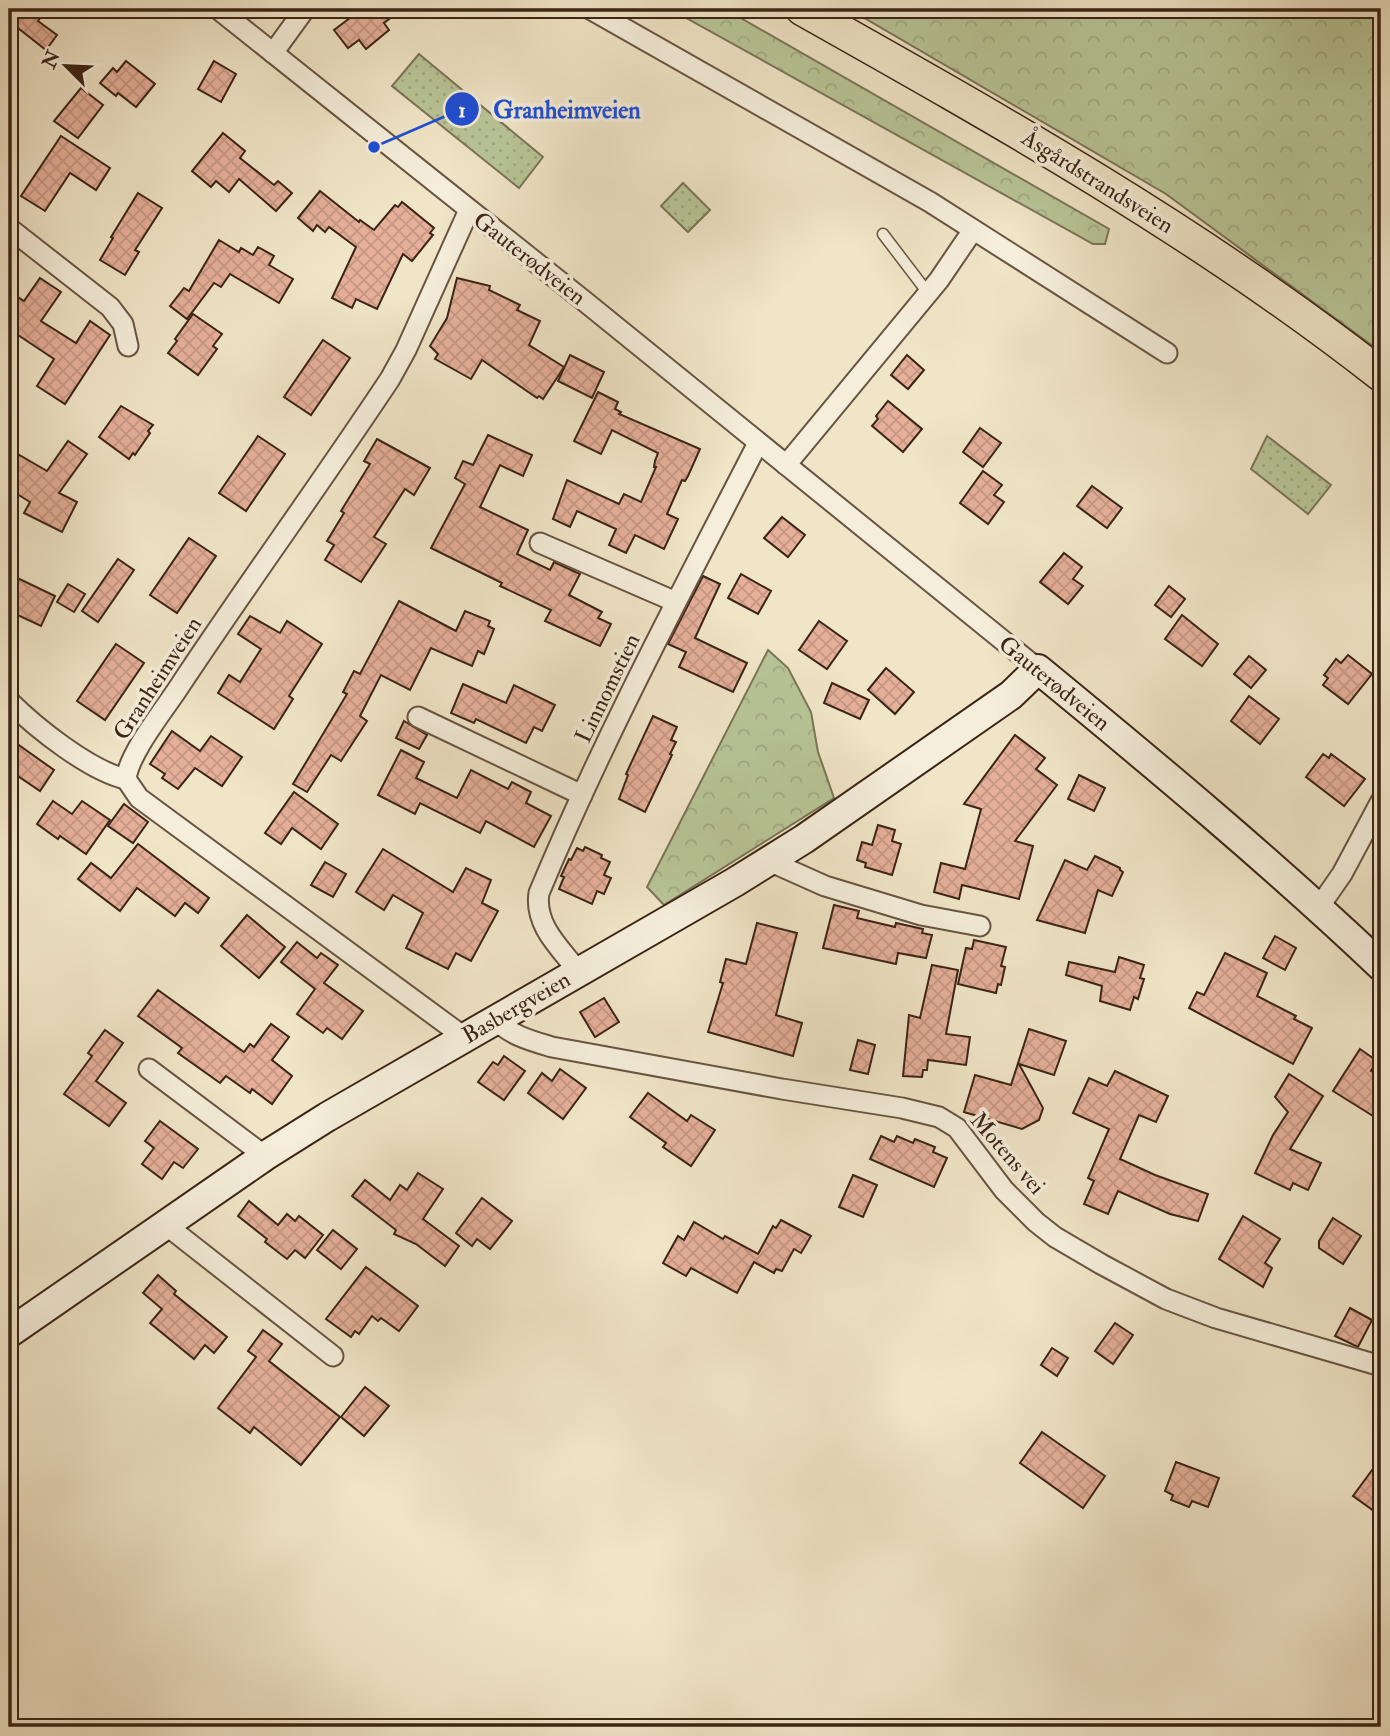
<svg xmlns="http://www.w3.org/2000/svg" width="1390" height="1736" font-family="'IM FELL Double Pica',serif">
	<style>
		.forest { fill: url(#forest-crowns); stroke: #7a7456; stroke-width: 2 }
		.park { fill: url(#park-dots); stroke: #7a7456; stroke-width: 2 }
		.building { fill: url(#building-cross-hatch); stroke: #3b2415; stroke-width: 2 }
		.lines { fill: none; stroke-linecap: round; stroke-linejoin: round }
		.lane-casing { stroke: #685442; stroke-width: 13 }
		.street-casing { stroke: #685442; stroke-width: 23 }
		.secondary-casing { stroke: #3b2415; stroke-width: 32 }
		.primary-casing { stroke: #3b2415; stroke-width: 35 }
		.lane { stroke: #f5eedb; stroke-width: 10 }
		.street { stroke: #f5eedb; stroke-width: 19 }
		.secondary { stroke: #f5eedb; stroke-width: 28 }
		.primary { stroke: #f0e5c7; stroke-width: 32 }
		.labels { text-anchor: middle; stroke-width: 7; stroke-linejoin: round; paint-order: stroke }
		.street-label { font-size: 23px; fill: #3b2415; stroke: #f5eedb }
		.leader { fill: none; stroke: #1d4ed8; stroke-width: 2.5 }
		.callout-dot { fill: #1d4ed8; stroke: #f5eedb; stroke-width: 2.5 }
		.mark-label { font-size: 21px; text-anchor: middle; font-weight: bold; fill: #fff }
		.callout-label { font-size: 24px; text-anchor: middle; font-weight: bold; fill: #1d4ed8; stroke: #f5eedb; stroke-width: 7; stroke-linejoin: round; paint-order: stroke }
	</style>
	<defs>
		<pattern id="forest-crowns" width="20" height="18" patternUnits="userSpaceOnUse" patternTransform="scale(1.75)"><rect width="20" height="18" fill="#b8c597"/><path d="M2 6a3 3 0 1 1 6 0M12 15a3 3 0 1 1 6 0" fill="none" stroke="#9fa981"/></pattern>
		<pattern id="park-dots" width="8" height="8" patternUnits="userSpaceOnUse" patternTransform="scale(1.75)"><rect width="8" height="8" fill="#b8c597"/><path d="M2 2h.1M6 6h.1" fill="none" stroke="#9fa981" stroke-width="1.8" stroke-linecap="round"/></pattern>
		<pattern id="building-cross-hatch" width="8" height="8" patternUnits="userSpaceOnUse" patternTransform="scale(1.75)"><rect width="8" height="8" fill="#e5af99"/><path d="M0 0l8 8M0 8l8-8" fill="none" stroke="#c59683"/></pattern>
	</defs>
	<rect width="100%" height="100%" fill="#f0e5c7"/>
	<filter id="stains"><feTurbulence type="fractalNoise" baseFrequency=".00286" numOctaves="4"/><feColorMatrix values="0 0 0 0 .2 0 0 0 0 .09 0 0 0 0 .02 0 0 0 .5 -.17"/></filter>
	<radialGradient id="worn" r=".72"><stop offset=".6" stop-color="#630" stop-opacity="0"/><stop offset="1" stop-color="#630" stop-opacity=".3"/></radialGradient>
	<!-- forest -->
	<g class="forest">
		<polygon points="670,9 725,9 1109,229 1105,244 1093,244"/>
		<polygon points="849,9 1381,9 1381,352 1166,194"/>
		<polygon points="768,650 788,668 811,712 818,752 834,798 664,905 647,887"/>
	</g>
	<!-- park -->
	<g class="park">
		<polygon points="419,54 543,157 519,188 392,86"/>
		<polygon points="683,183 710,210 688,232 661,206"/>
		<polygon points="1267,436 1331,485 1308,514 1251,469"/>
	</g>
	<!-- building -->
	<g class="building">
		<polygon points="17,9 47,9 38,21 57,35 46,50 9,21"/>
		<polygon points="362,9 402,9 384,23 389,30 366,49 359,40 348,48 334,30"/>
		<polygon points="126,61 155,84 136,107 118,93 116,96 100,83 113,68 117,72"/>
		<polygon points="214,61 236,74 221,102 198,89"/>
		<polygon points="81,88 103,105 78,138 54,121"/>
		<polygon points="223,133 245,151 240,158 274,185 278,181 292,193 276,211 239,179 229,192 216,181 211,187 192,171"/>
		<polygon points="61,136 110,168 96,190 70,173 45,211 21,196"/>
		<polygon points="320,191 359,222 360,220 374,230 395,205 398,207 402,202 434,228 430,233 433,235 412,261 403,254 377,309 356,299 352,308 332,298 356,247 329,227 325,232 317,225 313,231 298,218"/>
		<polygon points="138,193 162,208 135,250 139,252 125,275 100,260 113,238 111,237"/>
		<polygon points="219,240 239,252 241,248 253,255 258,247 274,256 269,265 293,279 279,303 230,274 221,287 214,283 187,319 170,306 184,288 189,291"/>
		<polygon points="40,278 61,292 41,321 76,343 90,321 110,335 65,404 37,386 54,359 9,329 9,291 24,301"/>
		<polygon points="457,278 490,286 489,290 520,305 517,310 540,321 529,345 564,367 543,399 539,396 537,398 482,360 471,379 435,359 438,354 430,346 447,318"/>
		<polygon points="193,314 222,334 213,346 217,349 198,375 168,353 177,341 175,339"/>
		<polygon points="323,340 350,358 311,415 284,397"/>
		<polygon points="570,355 604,372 592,398 558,381"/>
		<polygon points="907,355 924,370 908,389 891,375"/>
		<polygon points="598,392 618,402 615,409 621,412 619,414 700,449 688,476 685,481 682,480 667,514 678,519 664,549 635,535 626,553 609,545 616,529 577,511 570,527 553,519 567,480 619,504 624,494 641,502 656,467 654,467 655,461 658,453 612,430 601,454 574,441"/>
		<polygon points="888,401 922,429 903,452 872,426 878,419 876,416"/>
		<polygon points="121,406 153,425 148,431 150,433 135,455 133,453 129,459 99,437"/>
		<polygon points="980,428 1001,443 983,467 963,452"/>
		<polygon points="488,435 532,455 523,476 500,465 480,507 528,530 517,554 550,570 554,562 580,574 569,595 602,612 598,618 611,624 600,646 545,621 551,610 500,586 502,583 431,548 465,484 455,478 463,461 473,465"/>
		<polygon points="258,436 285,454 246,511 219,493"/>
		<polygon points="377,439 430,468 414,495 405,489 374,537 386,544 361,582 325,560 334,545 327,541 344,513 341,511 370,464 364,461"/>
		<polygon points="68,441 87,454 59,493 77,502 62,532 24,513 30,502 9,489 9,449 47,471"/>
		<polygon points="983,471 1002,485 994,495 1004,502 988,524 960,503"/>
		<polygon points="1092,486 1122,508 1107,528 1077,506"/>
		<polygon points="782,517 805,535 788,557 764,538"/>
		<polygon points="189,538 216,556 177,613 150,595"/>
		<polygon points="1064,553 1082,567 1073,579 1083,586 1068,604 1040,582"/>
		<polygon points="118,559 134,570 98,622 82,611"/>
		<polygon points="9,574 55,596 41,626 9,611"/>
		<polygon points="741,574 771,591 758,614 728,598"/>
		<polygon points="703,576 720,584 695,638 747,663 733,692 679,667 686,652 668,644"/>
		<polygon points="68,584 85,594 74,612 57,602"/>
		<polygon points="1169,586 1185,599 1171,617 1155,605"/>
		<polygon points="399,601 456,631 465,611 490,621 488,626 494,629 484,654 478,651 472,666 431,648 410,690 381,675 360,716 367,721 341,761 331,755 307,792 293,784 347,694 343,692 354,671 360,674"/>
		<polygon points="1182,615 1218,644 1202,666 1165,639"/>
		<polygon points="250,616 280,633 287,621 322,644 289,696 293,699 274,729 218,693 229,675 240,682 261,649 238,634"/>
		<polygon points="819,621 847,641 827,669 799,650"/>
		<polygon points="116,644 144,663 105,720 77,701"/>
		<polygon points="1348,655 1372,674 1348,704 1323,685 1328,678 1324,675 1336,659 1341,663"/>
		<polygon points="1249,656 1266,670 1251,688 1234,674"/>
		<polygon points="886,668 914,692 895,714 868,690"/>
		<polygon points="832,683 869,700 860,719 824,703"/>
		<polygon points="463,684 506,703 514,685 555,705 542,731 534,727 526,743 476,719 474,723 451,713"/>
		<polygon points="1249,696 1279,719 1260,744 1231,721"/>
		<polygon points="653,716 677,727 671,740 676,742 670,754 672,755 645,812 619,799 628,775 626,774"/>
		<polygon points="404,721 427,735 419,749 396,738"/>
		<polygon points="172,731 200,751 211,736 242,757 222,786 195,768 178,789 162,778 165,774 150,764"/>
		<polygon points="1015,735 1045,758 1036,769 1057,785 1015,841 1033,846 1019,899 962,885 959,899 934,892 941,863 965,869 981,809 964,804"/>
		<polygon points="9,738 54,770 40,791 9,770"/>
		<polygon points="401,750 424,762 416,778 457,798 471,770 508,789 512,782 531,792 526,803 551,816 534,847 486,821 480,833 420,803 415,814 378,795"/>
		<polygon points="1323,754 1329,758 1331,754 1365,779 1344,806 1306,777"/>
		<polygon points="1079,775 1105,788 1094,811 1068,799"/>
		<polygon points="294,792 338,824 321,849 292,828 281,844 265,833"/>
		<polygon points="53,801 72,814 82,801 110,820 86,854 60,836 58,839 37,824"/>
		<polygon points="124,804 148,822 133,843 108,826"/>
		<polygon points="878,825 895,830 892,841 901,844 892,875 865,867 866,863 857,860 862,842 872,845"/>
		<polygon points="138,844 209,898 198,913 185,903 175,916 137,888 120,911 78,879 91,863 111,878"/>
		<polygon points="585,847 602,855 601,858 610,862 604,875 611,878 604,894 597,891 592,904 559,889 564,877 561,876 569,859 571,860 577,848 583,851"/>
		<polygon points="383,849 453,892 466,868 491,880 482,903 498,911 471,961 456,953 448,969 406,948 423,913 393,895 384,910 356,892"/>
		<polygon points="1095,856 1120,868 1120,870 1123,872 1112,896 1098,890 1085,933 1037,920 1065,860 1087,870"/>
		<polygon points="325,862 346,874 333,897 311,885"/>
		<polygon points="834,905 859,911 857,918 895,927 896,923 923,929 922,933 932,935 926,958 898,953 896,964 823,948"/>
		<polygon points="247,915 285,947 259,978 221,946"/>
		<polygon points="757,923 797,933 776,1015 802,1023 793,1056 708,1032 723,983 720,982 726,959 746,964"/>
		<polygon points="1275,936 1296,948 1285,970 1263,958"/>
		<polygon points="974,940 1006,947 1001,966 1005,967 1001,985 998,984 996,993 958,984 966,948 972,949"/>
		<polygon points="297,942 317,958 321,953 338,965 324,983 363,1011 342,1039 327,1028 323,1033 297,1014 315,989 281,962"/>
		<polygon points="1225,953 1267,973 1257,996 1296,1016 1294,1019 1312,1028 1293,1064 1189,1008 1197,992 1204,995"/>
		<polygon points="1119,957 1144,965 1140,978 1144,979 1138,999 1134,997 1130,1010 1100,1001 1102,986 1066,975 1069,962 1115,972"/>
		<polygon points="932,965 958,970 946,1034 970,1037 966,1065 928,1060 927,1070 923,1070 922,1077 903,1076 909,1015 920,1018"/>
		<polygon points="158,990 244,1052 250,1044 254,1047 271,1024 289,1037 272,1060 292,1076 272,1104 252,1089 250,1093 226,1076 220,1083 178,1053 182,1048 138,1016"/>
		<polygon points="604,998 619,1022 595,1037 580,1012"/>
		<polygon points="1029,1029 1066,1041 1054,1075 1019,1064 1043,1108 1039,1120 1022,1129 964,1112 975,1075 1011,1085"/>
		<polygon points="105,1030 123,1043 96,1081 126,1103 109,1126 64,1094 92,1056 88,1053"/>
		<polygon points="858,1040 875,1045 868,1074 850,1070"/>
		<polygon points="1360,1049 1377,1061 1371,1071 1381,1077 1381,1121 1333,1091"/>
		<polygon points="504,1056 525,1071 504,1100 478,1082 493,1062 498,1065"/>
		<polygon points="560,1069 586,1088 563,1119 528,1093 542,1073 552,1081"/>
		<polygon points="1115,1071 1168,1096 1156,1122 1139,1115 1120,1159 1155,1175 1208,1194 1198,1221 1170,1214 1118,1191 1108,1214 1084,1204 1094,1181 1088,1178 1109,1129 1073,1113 1089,1078 1107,1086"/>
		<polygon points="1289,1074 1323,1096 1290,1149 1321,1163 1308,1190 1293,1183 1290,1190 1255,1173 1273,1135 1288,1112 1275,1097"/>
		<polygon points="648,1093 687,1121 691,1115 715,1130 691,1166 663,1147 666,1143 630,1117"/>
		<polygon points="160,1121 198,1149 183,1168 174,1162 162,1179 142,1164 154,1148 145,1141"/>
		<polygon points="881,1136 894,1142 897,1136 913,1143 915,1139 935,1147 933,1152 947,1158 934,1187 870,1159"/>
		<polygon points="418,1173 443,1189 423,1219 459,1246 445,1266 416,1244 394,1234 396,1230 352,1196 365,1180 390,1200 400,1185 407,1190"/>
		<polygon points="853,1175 877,1185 863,1217 839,1207"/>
		<polygon points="482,1198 512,1221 490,1249 477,1239 472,1246 456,1233"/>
		<polygon points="249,1201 278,1225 287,1214 295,1221 299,1216 323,1235 305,1258 295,1250 287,1259 265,1242 267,1239 238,1216"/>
		<polygon points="1243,1216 1280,1239 1265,1263 1272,1268 1263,1287 1219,1259"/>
		<polygon points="1333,1218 1361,1236 1343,1264 1319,1248 1319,1241"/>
		<polygon points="781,1220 811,1236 801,1253 794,1249 782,1271 776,1269 774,1273 754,1262 737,1293 691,1268 686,1276 663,1263 678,1236 684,1240 694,1222 723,1239 725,1236 758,1254 773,1226 776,1228"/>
		<polygon points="333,1230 357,1249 341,1269 317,1250"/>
		<polygon points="366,1267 418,1306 399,1331 381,1318 378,1321 372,1316 359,1334 355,1331 351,1337 326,1319"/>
		<polygon points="158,1275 176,1291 174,1294 227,1337 214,1353 205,1345 194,1359 150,1323 162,1309 143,1293"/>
		<polygon points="1350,1308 1372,1320 1358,1347 1335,1336"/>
		<polygon points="1115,1323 1133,1335 1113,1364 1095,1351"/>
		<polygon points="263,1330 282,1344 269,1361 340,1417 301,1465 254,1427 250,1433 218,1408 256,1357 248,1351"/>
		<polygon points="1052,1348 1068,1358 1057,1376 1041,1365"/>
		<polygon points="365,1387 389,1406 364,1436 341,1417"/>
		<polygon points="1042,1432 1105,1476 1083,1508 1020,1463"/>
		<polygon points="1381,1458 1381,1516 1353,1496"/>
		<polygon points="1176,1462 1219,1478 1208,1507 1192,1501 1189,1507 1171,1500 1173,1495 1165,1491"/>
	</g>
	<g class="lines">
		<!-- lane casing -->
		<g class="lane-casing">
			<polyline id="lane" points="883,234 928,293"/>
		</g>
		<!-- street casing -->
		<g class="street-casing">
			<g id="street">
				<polyline points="218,9 583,300 1038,669"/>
				<polyline points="590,9 930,202 1167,353"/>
				<polyline points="273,53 305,9"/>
				<polyline points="9,228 110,307 123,324 128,346"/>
				<polyline points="786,465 939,280 973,230"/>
				<polyline points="540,543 676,602"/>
				<path d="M9 701C36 728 90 771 126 779L139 798 464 1037"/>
				<polyline points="418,717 582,795"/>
				<path d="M126 779C129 753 164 710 179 687 248 583 321 483 390 379L406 350 469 210"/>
				<polyline points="769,861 825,886 921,915 980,926"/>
				<polyline points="1319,907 1342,874 1381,801"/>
				<path d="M578 971C560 948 534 925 539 893 603 739 682 591 758 443"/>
				<path d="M495 1019C509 1035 532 1041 552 1047L782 1089 902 1108 939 1117 957 1128 1004 1190 1036 1222 1055 1237 1101 1264 1166 1299 1216 1318 1381 1366"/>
				<polyline points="149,1069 265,1156"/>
				<polyline points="166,1225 333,1356"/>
			</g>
		</g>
		<!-- secondary casing -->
		<g class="secondary-casing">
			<path id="secondary" d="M9 1333 265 1156 327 1117 735 882 804 839 1011 695 1038 669C1155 765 1271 862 1381 966"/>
		</g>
		<!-- primary casing -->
		<g class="primary-casing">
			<path id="primary" d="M802 9C1001 121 1200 233 1381 375"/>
		</g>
		<!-- lane -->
		<use href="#lane" class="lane"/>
		<!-- street -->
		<use href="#street" class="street"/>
		<!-- secondary -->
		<use href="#secondary" class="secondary"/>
		<!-- primary -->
		<use href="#primary" class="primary"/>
	</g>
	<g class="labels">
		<!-- street labels -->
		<g class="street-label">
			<text transform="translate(1098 181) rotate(32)" y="8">Åsgårdstrandsveien</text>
			<text transform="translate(530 258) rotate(38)" y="8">Gauterødveien</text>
			<text transform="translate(157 678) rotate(-57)" y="8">Granheimveien</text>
			<text transform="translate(1055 683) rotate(39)" y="8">Gauterødveien</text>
			<text transform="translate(607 688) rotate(-64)" y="8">Linnomstien</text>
			<text transform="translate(516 1007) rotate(-30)" y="8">Basbergveien</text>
			<text transform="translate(1008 1153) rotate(49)" y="8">Motens vei</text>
		</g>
	</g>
	<!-- callouts -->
	<path class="leader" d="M374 147L462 109"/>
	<g class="callout-dot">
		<circle cx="374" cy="147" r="7"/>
		<circle cx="462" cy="109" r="18"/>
	</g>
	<g class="mark-label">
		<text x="462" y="117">1</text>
	</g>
	<g class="callout-label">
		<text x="567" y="118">Granheimveien</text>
	</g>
	<!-- margin -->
	<rect width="1390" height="1736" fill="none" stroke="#f0e5c7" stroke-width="35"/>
	<rect x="10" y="10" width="1369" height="1715" fill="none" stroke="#3b2415" stroke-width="3.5"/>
	<rect x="18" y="18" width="1355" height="1701" fill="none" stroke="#3b2415" stroke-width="2"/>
	<!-- north arrow -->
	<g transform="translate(66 66) rotate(294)" stroke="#f5eedb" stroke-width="5" paint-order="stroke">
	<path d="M0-5L12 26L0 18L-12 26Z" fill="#3b2415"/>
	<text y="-10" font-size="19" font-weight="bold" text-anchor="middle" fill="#3b2415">N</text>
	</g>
	<rect width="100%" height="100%" filter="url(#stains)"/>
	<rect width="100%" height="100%" fill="url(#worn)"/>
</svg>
